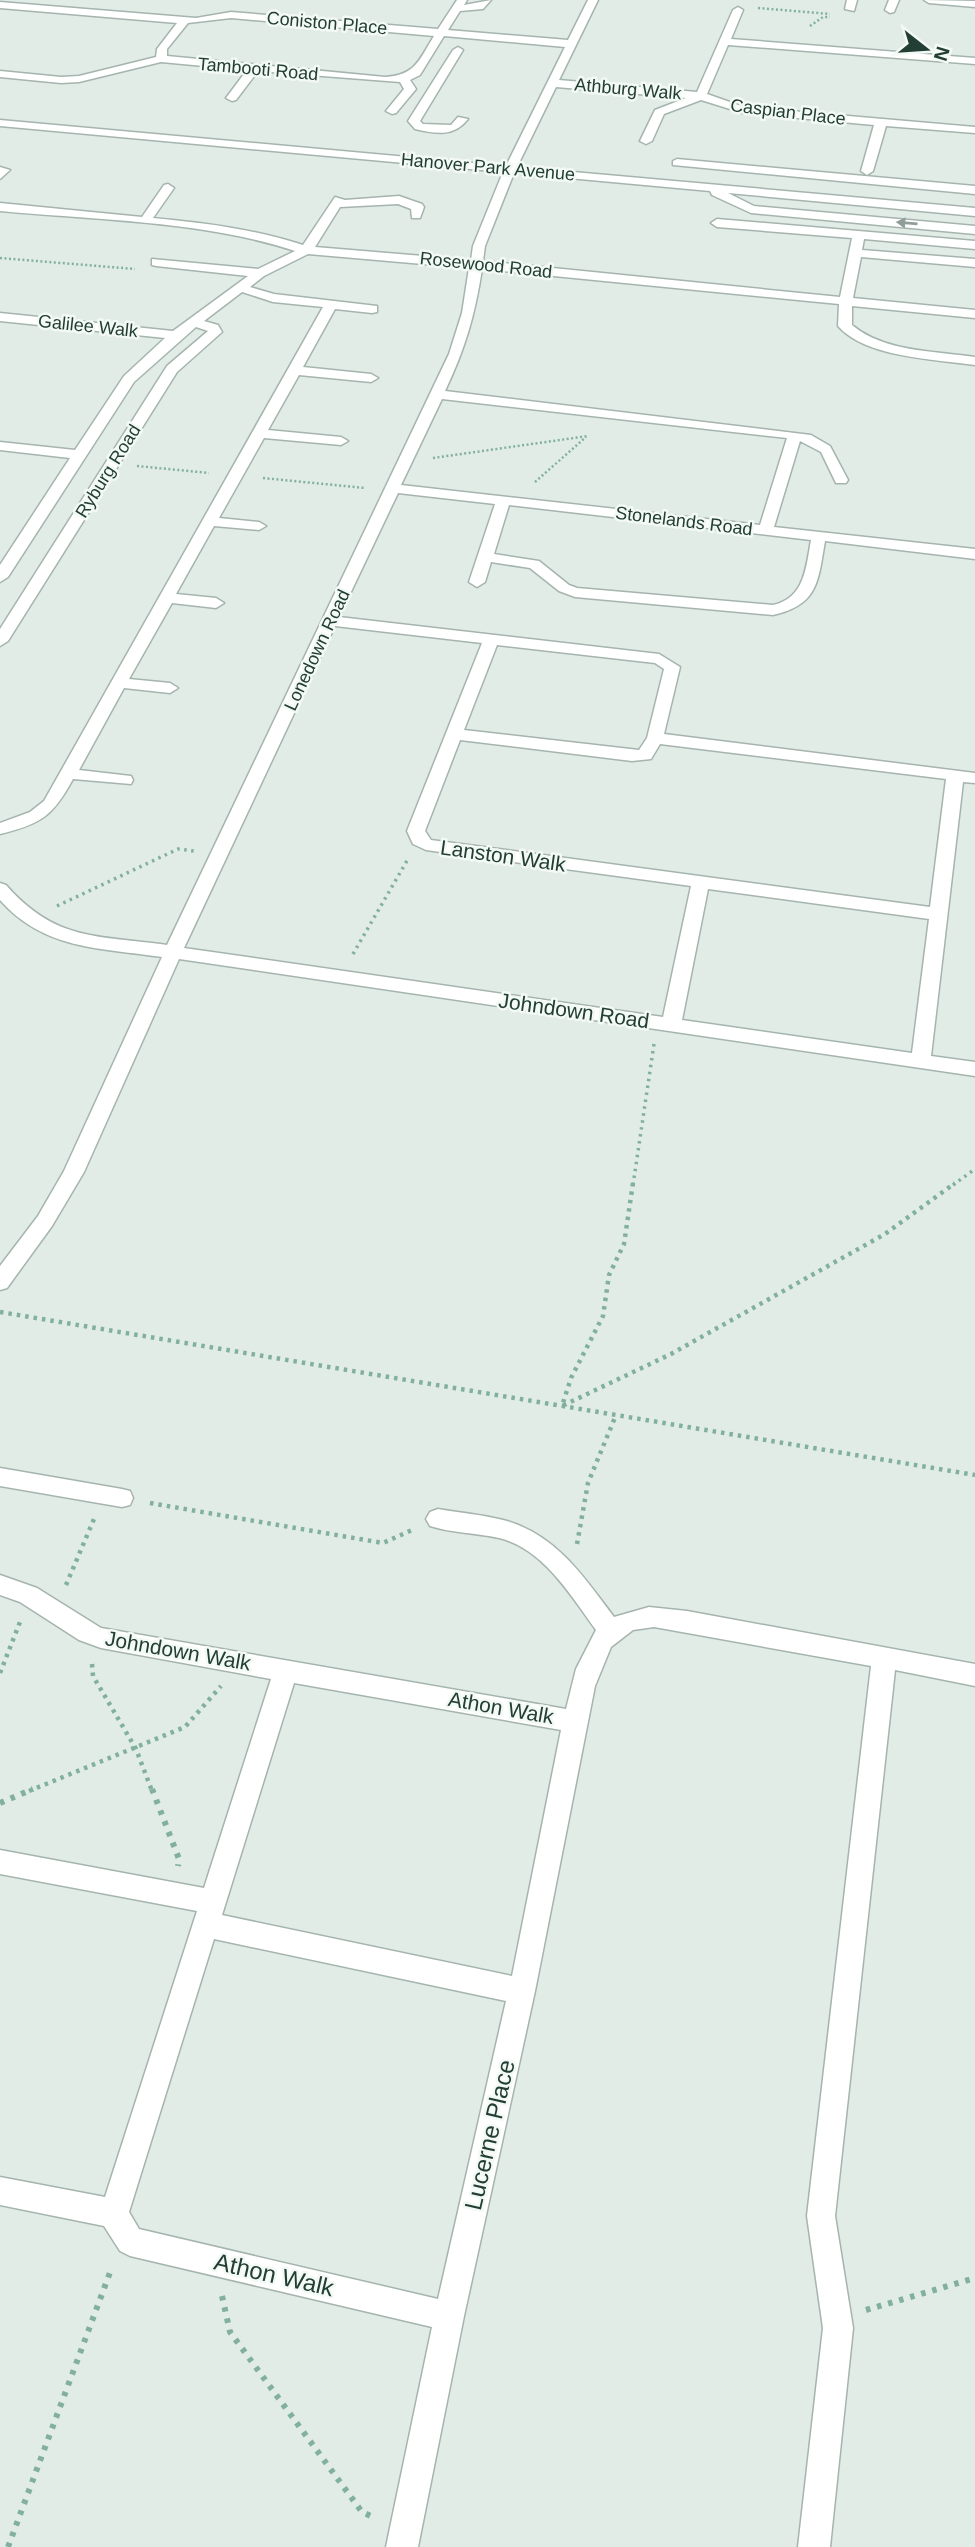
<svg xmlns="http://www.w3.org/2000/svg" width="975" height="2547" font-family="Helvetica,sans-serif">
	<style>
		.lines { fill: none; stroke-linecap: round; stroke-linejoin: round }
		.minor-casing { stroke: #a5b4ae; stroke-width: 3 }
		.path-far3 { stroke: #82b0a0; stroke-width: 2.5; stroke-dasharray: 2 2.5; stroke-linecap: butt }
		.path-far2 { stroke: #82b0a0; stroke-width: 3.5; stroke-dasharray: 2.5 4.5; stroke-linecap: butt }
		.path-far1 { stroke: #82b0a0; stroke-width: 4.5; stroke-dasharray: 3.5 5; stroke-linecap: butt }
		.path { stroke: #82b0a0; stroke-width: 6; stroke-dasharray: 4.5 7; stroke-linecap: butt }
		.minor { fill: #fff; fill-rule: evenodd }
		.oneway { fill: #909e9a }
		.labels { text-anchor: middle; stroke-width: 5; stroke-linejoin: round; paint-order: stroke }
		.far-street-label { font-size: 18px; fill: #223e35; stroke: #f3f9f5 }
		.street-label { font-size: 21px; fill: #223e35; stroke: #f3f9f5 }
		.near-street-label { font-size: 24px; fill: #223e35; stroke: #f3f9f5 }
	</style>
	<rect width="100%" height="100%" fill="#e2ece7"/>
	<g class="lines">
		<!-- minor casing -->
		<g class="minor-casing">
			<g id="minor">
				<path d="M457 0H467L464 5 491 0 483 9 460 11 448 30 568 40 588 0H598L559 80 697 92 733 10 738 7 743 10 731 39 975 58V64L728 45 707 94 744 107 975 127V133L886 126 873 171 867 175 861 171 874 125 743 113 701 100 664 114 652 141 646 144 640 141 655 110 686 98 556 87 517 167 975 208V216L728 193 754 206 975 226V234L751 213 712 195 710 191 514 173 485 246 483 261 840 297 852 238 717 227 711 223 717 219 975 241V249L864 239 862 250 975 259V267L861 257 853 298 975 310V318L852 306V325C884 352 935 351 975 357V365C935 359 866 358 838 326L839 304 482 269C475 315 465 349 445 391L811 435 830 446 848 480 846 483H836L821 452 800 441 774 527 975 549V559L825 541C818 582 818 605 773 615L575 597 559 591 530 568 491 562 485 582 477 587 469 582 495 504 398 493 339 617 659 654 680 667 664 734 975 773V783L963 782 931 1056 975 1062V1076L179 959 84 1172 52 1226 7 1288 0 1290V1266L38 1216 64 1171 162 957C101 948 44 950 0 900V883L6 885C56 942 98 935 167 945L449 354 462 313 469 268 308 254 264 276 250 287 274 294 377 306V312L372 313 335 309 303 367 371 374 378 378 371 382 299 375 268 430 341 437 348 441 341 445 264 438 219 518 259 522 266 526 259 530 214 526 176 594 216 598 224 603 216 608 172 603 129 679 170 683 178 688 170 693 124 688 79 770 131 776 133 780 131 784 73 779C53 816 41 824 0 834V823L30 812 44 801 323 307 273 302 242 292 204 321 218 325 222 332 177 372 8 641 0 646V629L167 366 208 331 196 327 134 382 8 577 0 582V565L70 458 0 450V442L75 450 124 376 165 338 0 321V313L173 331 248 276 156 266 152 265V259L258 269 295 251C204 221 96 220 0 211V203L142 217 164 185 168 184 174 188 153 218C205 223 254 229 303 245L335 197 345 200 399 196 422 204 424 207 420 218H412L411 209 398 204 340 207 315 247 471 260 473 246 503 172 0 126V120L506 166 565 47 444 36 420 75 410 80 416 89 396 113 392 114 386 111 404 89 400 82 258 71 236 100 232 101 226 98 247 70 161 62 79 82 61 83 0 77V71L61 77 79 76 156 57 157 49 177 23 0 8V2L196 18 231 12 438 29ZM231 18 434 36C419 60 416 75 385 77L167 56V49L188 23ZM442 399 787 438 760 525 401 485ZM509 505 811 540C806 567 805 598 773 605L577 588 569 585 539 561 494 554ZM335 626 482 643 407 831 413 844 426 850 691 886 663 1017 184 948ZM497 645 655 663 664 669 647 738 639 750 464 730ZM460 740 632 761 651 759 660 744 946 779 930 907 431 840 425 831ZM708 889 929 919 912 1053 682 1020Z"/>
				<polygon points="847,0 857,0 854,11 845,9"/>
				<polygon points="889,0 899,0 894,12 890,13 885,10"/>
				<polygon points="924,0 975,1 975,7 929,3"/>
				<path d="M458 47 463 50 420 121 423 124 451 125 458 117 468 119C454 137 436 134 415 129L408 121 453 50Z"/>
				<polygon points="677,159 975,186 975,194 673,165 673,161"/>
				<polygon points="0,167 10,170 0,179"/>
				<polygon points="0,1468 122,1489 130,1491 133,1498 130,1505 122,1507 0,1486"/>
				<path d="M438 1509C461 1513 485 1515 507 1521 557 1536 584 1577 614 1617L649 1607 687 1611 975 1664V1686L895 1670 835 2216 853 2328 830 2547H798L823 2328 807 2216 871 1666 654 1627 633 1630 611 1647 595 1686 535 1991 464 2316 418 2547H386L432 2327 130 2256 120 2251 104 2226 0 2205V2177L105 2197 197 1911 0 1874V1850L204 1888 271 1679 101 1648 79 1640 20 1602 0 1595V1575L37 1588 101 1628 566 1709 576 1669 596 1630C571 1596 544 1549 499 1538 476 1533 452 1533 430 1526L426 1519 430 1512ZM294 1683 561 1730 512 1976 222 1915ZM214 1939 506 2001 438 2299 139 2229 129 2212Z"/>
			</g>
		</g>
		<!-- path-far3 -->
		<g class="path-far3">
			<polyline points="758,8 830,14"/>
			<polyline points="810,26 823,17 830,17"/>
			<polyline points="0,258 135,269"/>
			<polyline points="433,458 588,436"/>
			<polyline points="137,466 209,473"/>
			<polyline points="263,478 365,488"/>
			<polyline points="535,482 586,437"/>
		</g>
		<!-- path-far2 -->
		<g class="path-far2">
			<polyline points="57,906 178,849 194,851"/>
			<polyline points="353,954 408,859"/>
			<polyline points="633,1185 654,1044"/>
			<polyline points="953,1185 975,1169"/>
		</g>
		<!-- path-far1 -->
		<g class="path-far1">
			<polyline points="633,1183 624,1244 609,1275 603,1316 571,1378 562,1406 671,1354 885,1234 955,1183"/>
			<polyline points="0,1312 975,1475"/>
			<polyline points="150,1503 383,1543 412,1530"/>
			<polyline points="577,1544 588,1483 616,1415"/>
			<polyline points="66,1585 94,1519"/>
			<polyline points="92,1664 93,1676 136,1749 152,1791"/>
			<polyline points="0,1673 20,1622"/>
			<polyline points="29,1791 185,1727 221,1686"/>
		</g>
		<!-- path -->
		<g class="path">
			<polyline points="152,1789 179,1859 178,1866"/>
			<polyline points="0,1803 33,1789"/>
			<polyline points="222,2296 230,2332 362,2512 375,2518"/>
			<polyline points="866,2310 975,2278"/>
			<polyline points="8,2547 112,2267"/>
		</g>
		<!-- minor -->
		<use href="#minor" class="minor"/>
	</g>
	<!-- one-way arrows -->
	<defs><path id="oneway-solid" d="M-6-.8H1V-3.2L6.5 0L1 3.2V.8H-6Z" transform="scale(1.75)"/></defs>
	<use class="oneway" href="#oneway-solid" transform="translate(907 223) rotate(-175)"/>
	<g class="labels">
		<!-- far-street labels -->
		<g class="far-street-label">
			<text transform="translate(327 23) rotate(5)" y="6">Coniston Place</text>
			<text transform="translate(258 69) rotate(5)" y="6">Tambooti Road</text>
			<text transform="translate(628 89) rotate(5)" y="6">Athburg Walk</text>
			<text transform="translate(788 112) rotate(7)" y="6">Caspian Place</text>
			<text transform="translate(488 167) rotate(5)" y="6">Hanover Park Avenue</text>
			<text transform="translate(486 265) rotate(6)" y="6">Rosewood Road</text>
			<text transform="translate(88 326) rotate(6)" y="6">Galilee Walk</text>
			<text transform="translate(108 471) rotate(-58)" y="6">Ryburg Road</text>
			<text transform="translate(684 521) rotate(7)" y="6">Stonelands Road</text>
			<text transform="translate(317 650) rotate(-65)" y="6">Lonedown Road</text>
		</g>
		<!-- street labels -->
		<g class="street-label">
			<text transform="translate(503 856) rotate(8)" y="7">Lanston Walk</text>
			<text transform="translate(574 1011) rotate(8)" y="7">Johndown Road</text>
			<text transform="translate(178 1651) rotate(10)" y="7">Johndown Walk</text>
			<text transform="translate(501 1708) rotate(10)" y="7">Athon Walk</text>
		</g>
		<!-- near-street labels -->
		<g class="near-street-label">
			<text transform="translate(490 2135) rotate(-77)" y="8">Lucerne Place</text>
			<text transform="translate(274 2275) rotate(13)" y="8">Athon Walk</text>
		</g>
	</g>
	<!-- north arrow -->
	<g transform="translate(926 49) rotate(107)" stroke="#f3f9f5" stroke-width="5" paint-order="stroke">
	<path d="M0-5L12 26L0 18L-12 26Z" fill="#223e35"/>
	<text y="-10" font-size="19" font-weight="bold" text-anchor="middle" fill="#223e35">N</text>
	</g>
</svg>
